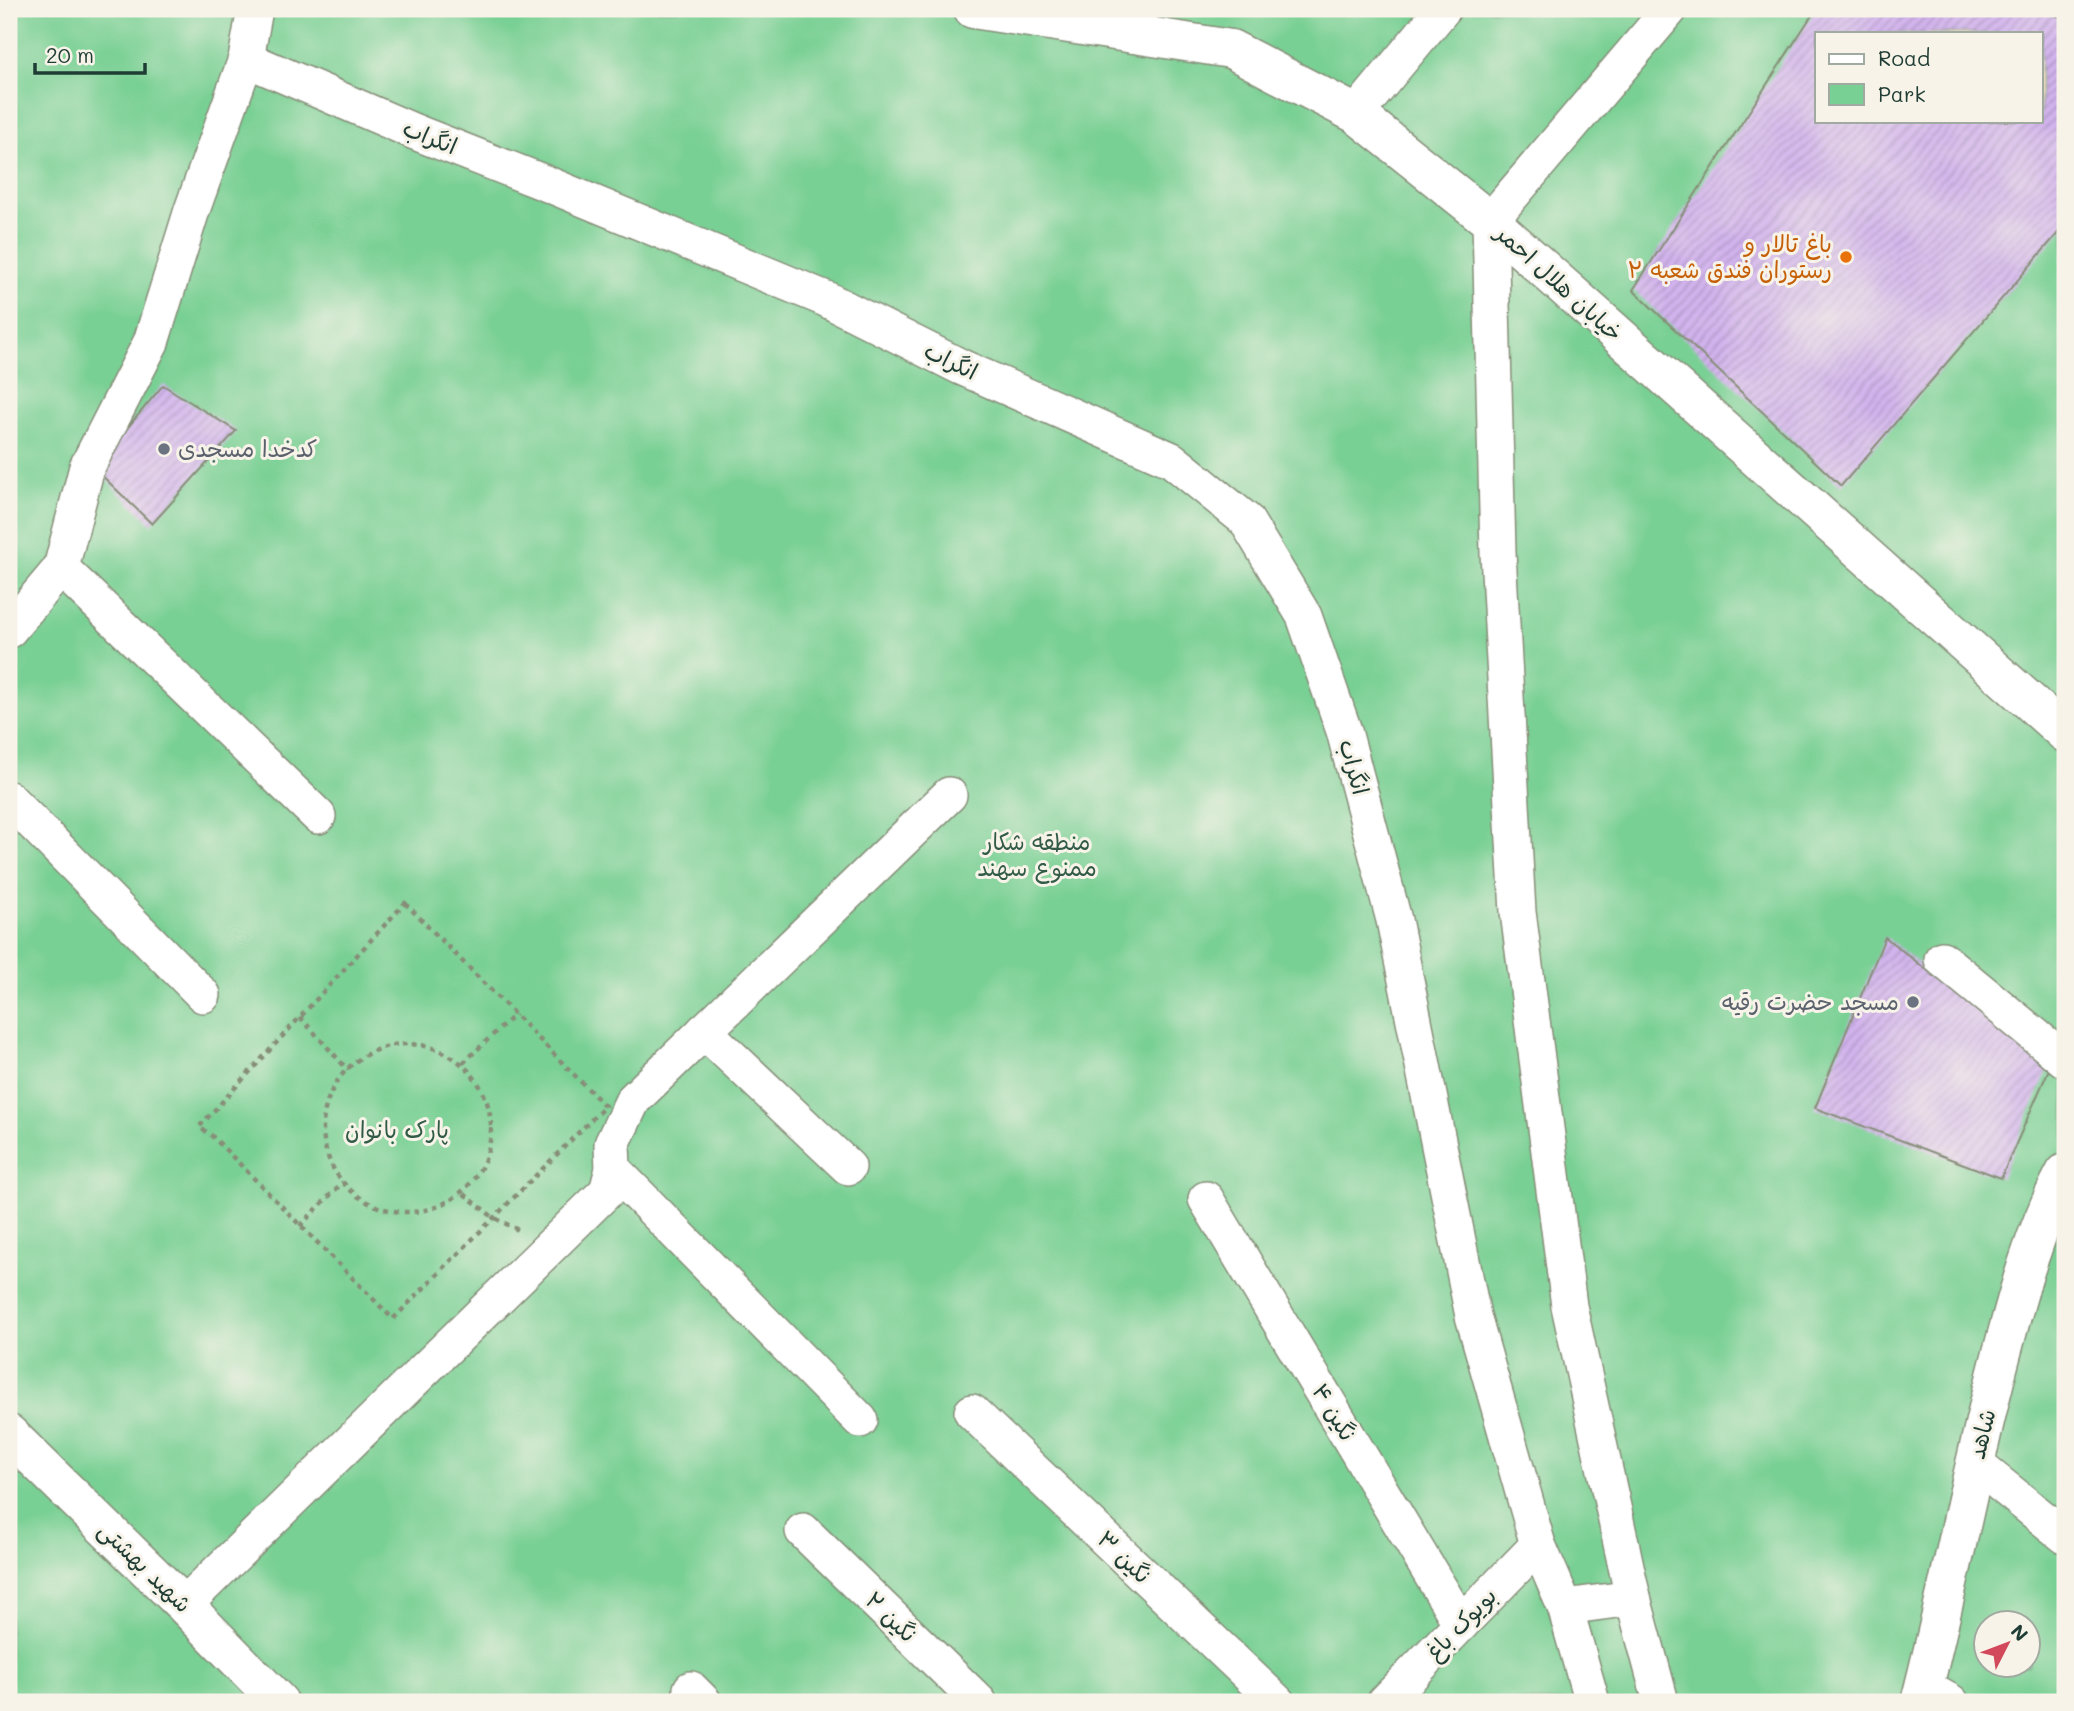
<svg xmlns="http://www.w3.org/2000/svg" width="2074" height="1711" font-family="Mali,'Playpen Sans Arabic',sans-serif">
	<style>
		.green { fill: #79d094; stroke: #4c8664; stroke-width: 2; fill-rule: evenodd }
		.building { fill: url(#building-hatch); fill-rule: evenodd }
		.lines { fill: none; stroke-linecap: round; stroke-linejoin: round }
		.street-casing { stroke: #868e78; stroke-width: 38 }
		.secondary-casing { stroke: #868e78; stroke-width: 41 }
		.path { stroke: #868e78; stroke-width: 4.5; stroke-dasharray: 5 5; stroke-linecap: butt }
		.street { stroke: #fff; stroke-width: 35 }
		.secondary { stroke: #fff; stroke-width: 38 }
		.food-dot { fill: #e8710a; stroke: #f7f3e8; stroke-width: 2.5 }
		.worship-dot { fill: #6b7280; stroke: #f7f3e8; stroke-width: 2.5 }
		.labels { text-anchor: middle; stroke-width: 6; stroke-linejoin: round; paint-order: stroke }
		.street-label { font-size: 23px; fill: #1f3d34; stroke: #f7f3e8 }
		.food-label { font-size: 23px; fill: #c56008; stroke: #f7f3e8; text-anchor: end }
		.worship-label { font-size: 23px; fill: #5b616d; stroke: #f7f3e8; text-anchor: start }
		.park-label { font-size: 23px; fill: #315a47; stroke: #f7f3e8 }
	</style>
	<defs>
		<pattern id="building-hatch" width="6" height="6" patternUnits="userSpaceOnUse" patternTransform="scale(1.75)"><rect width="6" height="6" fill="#d3b4ee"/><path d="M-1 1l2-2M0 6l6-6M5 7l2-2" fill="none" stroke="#ab94c2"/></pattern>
	</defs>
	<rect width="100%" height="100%" fill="#f7f3e8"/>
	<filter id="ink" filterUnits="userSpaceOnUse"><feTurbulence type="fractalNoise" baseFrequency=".0143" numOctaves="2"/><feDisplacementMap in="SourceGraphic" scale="14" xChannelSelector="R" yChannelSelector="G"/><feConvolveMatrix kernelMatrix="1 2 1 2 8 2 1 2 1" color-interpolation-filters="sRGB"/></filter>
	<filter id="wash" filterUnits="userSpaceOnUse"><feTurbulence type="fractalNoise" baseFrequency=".00686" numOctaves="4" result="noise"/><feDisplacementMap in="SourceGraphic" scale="28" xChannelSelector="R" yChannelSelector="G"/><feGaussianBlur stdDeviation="1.57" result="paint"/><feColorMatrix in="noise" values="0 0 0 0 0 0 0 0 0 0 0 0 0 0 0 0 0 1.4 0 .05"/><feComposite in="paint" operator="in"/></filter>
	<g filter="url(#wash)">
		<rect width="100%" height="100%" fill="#ecdebc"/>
		<!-- green -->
		<path class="green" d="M9 9H2065V1702H9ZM1817 33H2041V121H1817ZM1986 1624H2028V1666H1986Z"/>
		<g id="blocks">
			<!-- building -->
			<g class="building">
				<path d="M1816 9H2031L2065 18V225L1841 486 1633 290ZM1817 33H2041V121H1817Z"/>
				<polygon points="163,385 236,431 152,524 94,468"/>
				<polygon points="1885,937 2050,1067 2001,1178 1815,1108"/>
			</g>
		</g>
	</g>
	<g filter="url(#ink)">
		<use href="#blocks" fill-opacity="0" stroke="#868e78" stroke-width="2"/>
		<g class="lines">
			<!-- street casing -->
			<g class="street-casing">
				<g id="street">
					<polyline points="1131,35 1142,9"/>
					<polyline points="246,59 415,132 550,185 826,299 961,367 1172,460 1246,520 1304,616 1344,731 1394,920 1473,1316 1538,1545 1565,1607 1592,1702"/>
					<polyline points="1356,114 1443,9"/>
					<polyline points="61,568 318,816"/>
					<polyline points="9,630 61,568 87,467 151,342 192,210 246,59 255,9"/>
					<polyline points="9,799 203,995"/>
					<polyline points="1942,959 2065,1060"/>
					<polyline points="704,1031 848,1167"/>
					<polyline points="613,1169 860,1420"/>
					<polyline points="1206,1199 1461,1624"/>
					<polyline points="972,1412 1277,1702"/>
					<polyline points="1974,1463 2065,1536"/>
					<polyline points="803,1531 979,1702"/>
					<polyline points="184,1605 607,1191 613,1169 612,1144 633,1100 949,795"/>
					<polyline points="1565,1607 1633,1598"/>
					<polyline points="1924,1687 1951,1702"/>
					<polyline points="691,1689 704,1702"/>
					<polyline points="1385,1702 1538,1545"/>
					<polyline points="1661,1702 1633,1598 1569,1306 1518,912 1498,553 1490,221 1670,9"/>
				</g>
			</g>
			<!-- secondary casing -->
			<g class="secondary-casing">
				<g id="secondary">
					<polyline points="973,9 1231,49 1356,114 1490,221 2065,733"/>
					<polyline points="9,1434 184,1605 279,1702"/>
					<path d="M1920 1702C1949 1590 1970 1476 1999 1364 2016 1300 2033 1232 2065 1173"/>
				</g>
			</g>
			<!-- path -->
			<g class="path">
				<polygon points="405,903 605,1106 393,1319 211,1135 199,1127"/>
				<polyline points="300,1017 348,1070"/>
				<circle cx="407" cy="1128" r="84"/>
				<polyline points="463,1063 515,1014"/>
				<polyline points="464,1194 493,1217 518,1230"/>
				<polyline points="300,1226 343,1182"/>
			</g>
			<!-- street -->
			<use href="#street" class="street"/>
			<!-- secondary -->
			<use href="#secondary" class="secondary"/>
		</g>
	</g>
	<!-- markers -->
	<circle class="food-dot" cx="1846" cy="257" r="7"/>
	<g class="worship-dot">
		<circle cx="164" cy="449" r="7"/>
		<circle cx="1913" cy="1002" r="7"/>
	</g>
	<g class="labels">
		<!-- street labels -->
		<g class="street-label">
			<text transform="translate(430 137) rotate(22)" y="8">انگراب</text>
			<text transform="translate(1559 283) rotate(42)" y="8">خیابان هلال احمر</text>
			<text transform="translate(951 361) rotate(26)" y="8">انگراب</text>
			<text transform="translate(1354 767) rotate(75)" y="8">انگراب</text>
			<text transform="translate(1334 1412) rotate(59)" y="8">نگین ۴</text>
			<text transform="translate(1982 1434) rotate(-76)" y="8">شاهد</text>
			<text transform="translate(1124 1557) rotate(44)" y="8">نگین ۳</text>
			<text transform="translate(145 1567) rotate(44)" y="8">شهید بهشتی</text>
			<text transform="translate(891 1617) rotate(44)" y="8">نگین ۲</text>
			<text transform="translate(1461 1624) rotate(-46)" y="8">بویوک باغ</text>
		</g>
		<!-- food labels -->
		<g class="food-label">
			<text x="1832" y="252">باغ تالار و<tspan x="1832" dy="26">رستوران فندق شعبه ۲</tspan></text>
		</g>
		<!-- worship labels -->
		<g class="worship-label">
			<text x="178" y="457">کدخدا مسجدی</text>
			<text x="1899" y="1010" text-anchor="end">مسجد حضرت رقیه</text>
		</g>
		<!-- park labels -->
		<g class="park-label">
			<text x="1037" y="850">منطقه شکار<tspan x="1037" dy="26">ممنوع سهند</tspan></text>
			<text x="397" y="1138">پارک بانوان</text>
		</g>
	</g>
	<!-- margin -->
	<rect width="2074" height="1711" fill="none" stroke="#f7f3e8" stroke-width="35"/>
	<!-- legend -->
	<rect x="1815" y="32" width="228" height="91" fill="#f7f3e8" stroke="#a1aaa0" stroke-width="2"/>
	<rect x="1829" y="54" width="35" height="10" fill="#ffffff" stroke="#a1aaa0" stroke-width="2"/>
	<text x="1878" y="66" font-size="21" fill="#1f3d34">Road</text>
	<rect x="1829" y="84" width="35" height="21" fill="#79d094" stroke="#a1aaa0" stroke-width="2"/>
	<text x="1878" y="102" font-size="21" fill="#1f3d34">Park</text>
	<!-- north arrow -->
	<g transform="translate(2007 1644) rotate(48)"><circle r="33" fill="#f7f3e8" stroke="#a1aaa0" stroke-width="2"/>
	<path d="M0-5L12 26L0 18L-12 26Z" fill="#d1495b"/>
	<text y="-10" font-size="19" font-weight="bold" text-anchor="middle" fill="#1f3d34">N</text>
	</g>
	<!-- scale -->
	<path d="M35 63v10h110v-10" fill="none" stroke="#1f3d34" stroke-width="3.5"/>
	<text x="46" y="63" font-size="21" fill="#1f3d34" stroke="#f7f3e8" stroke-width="5" paint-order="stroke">20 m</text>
</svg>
